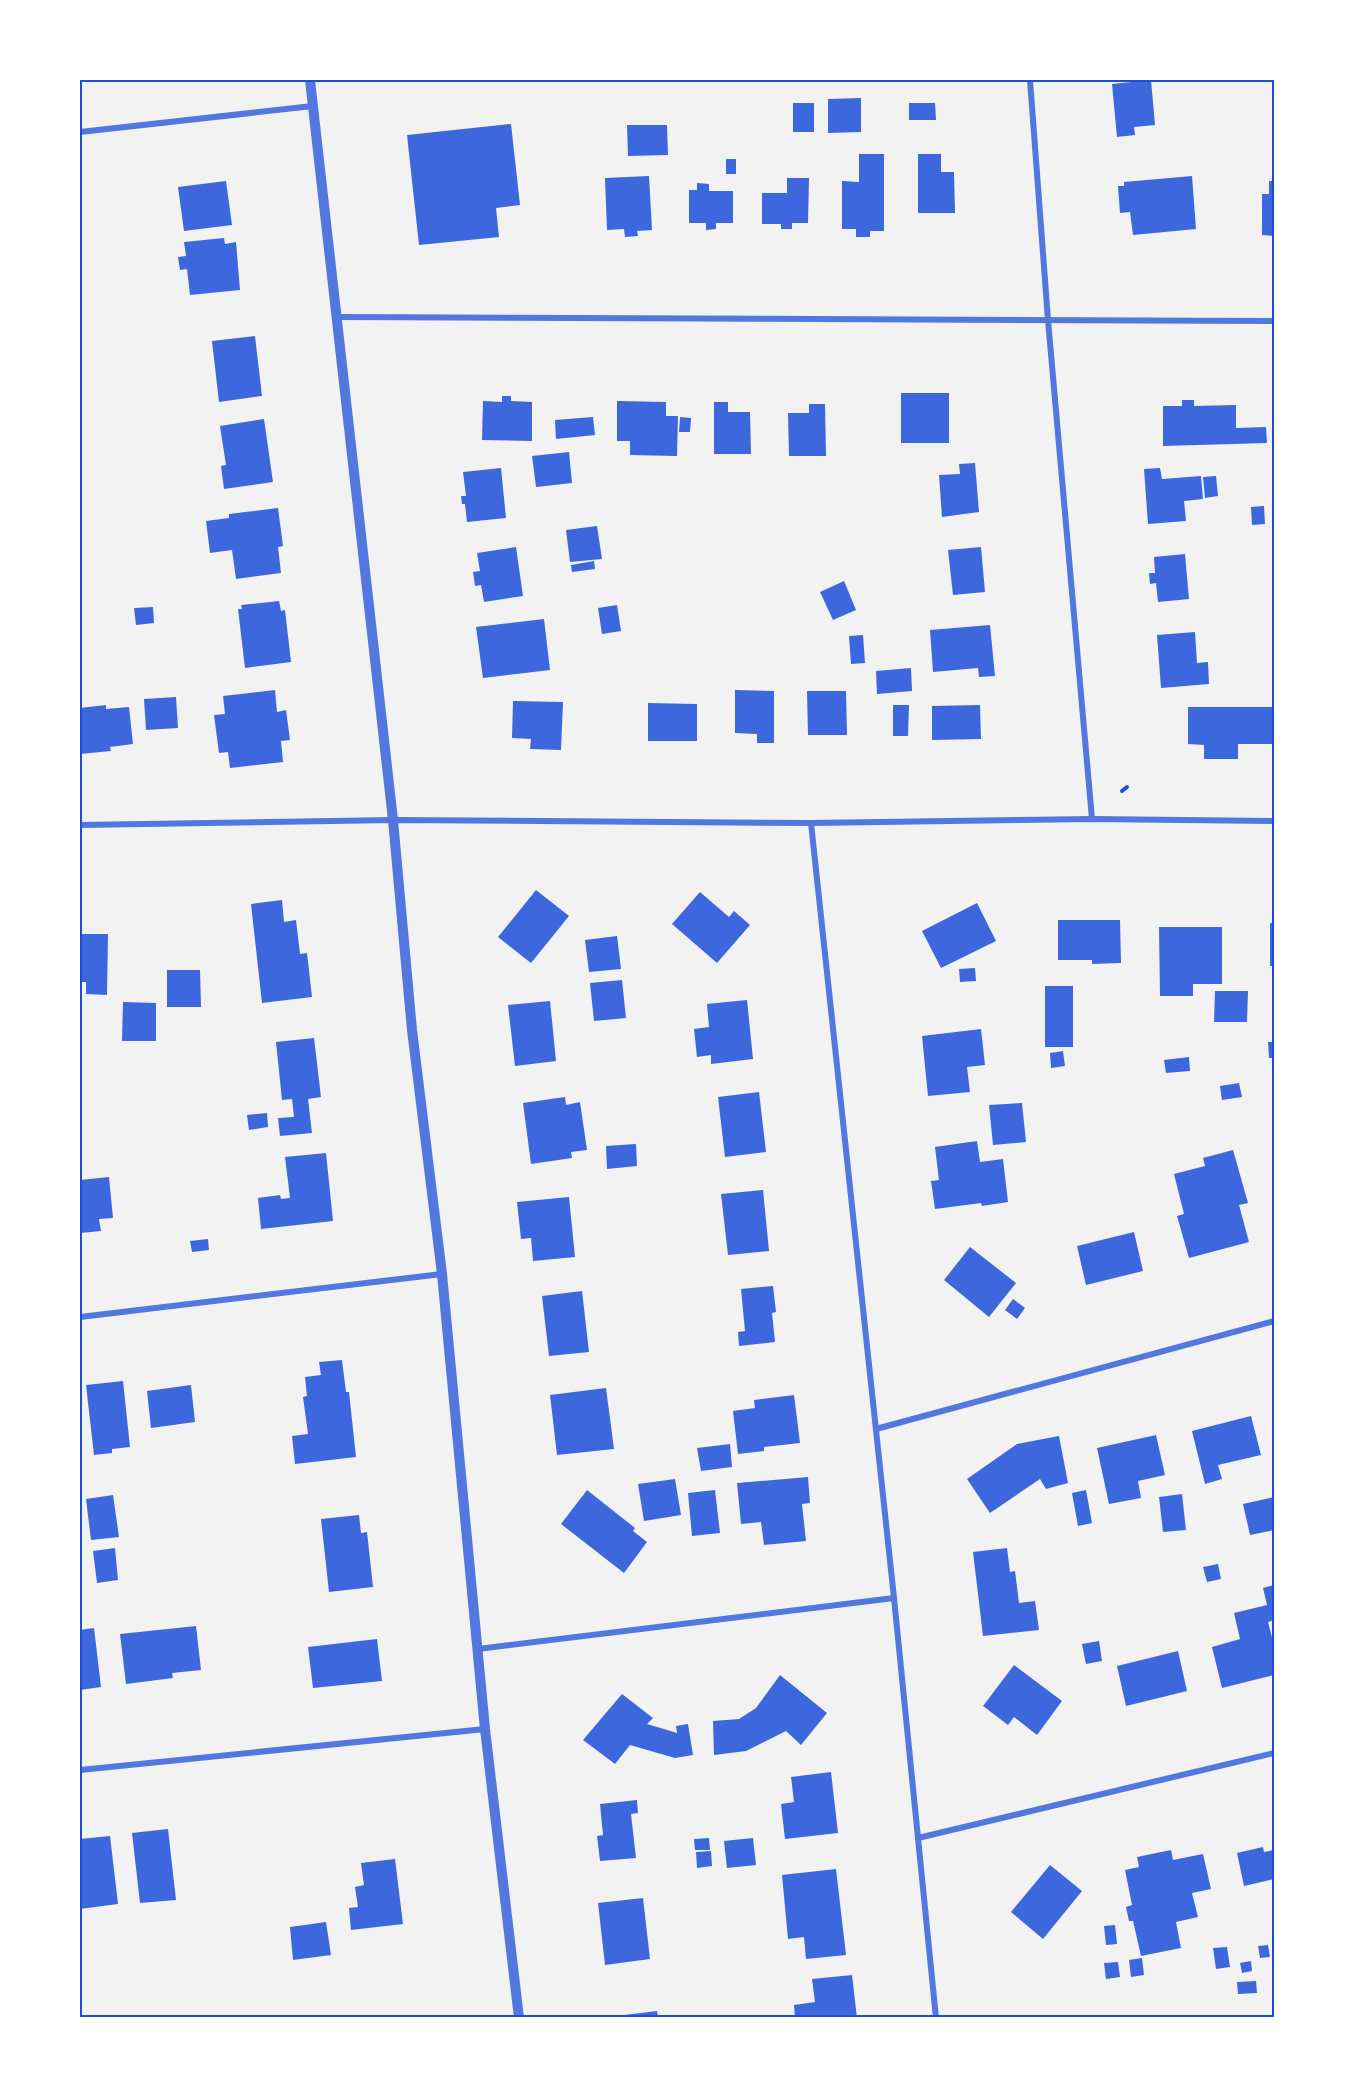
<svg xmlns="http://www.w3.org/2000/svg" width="1354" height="2097" font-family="Manrope,sans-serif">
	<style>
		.building { fill: #3d67dc }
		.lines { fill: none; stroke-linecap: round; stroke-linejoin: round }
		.path { stroke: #1d4ed8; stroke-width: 4 }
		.minor { stroke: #5277de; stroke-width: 6 }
		.tertiary { stroke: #5277de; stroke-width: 10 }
		.neatline { fill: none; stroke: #1d4ed8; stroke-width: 2 }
	</style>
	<rect width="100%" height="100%" fill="#f2f2f2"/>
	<!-- building -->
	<g class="building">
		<polygon points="1151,80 1155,125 1134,127 1135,135 1117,137 1112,84"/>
		<polygon points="861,98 861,132 828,133 828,99"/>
		<rect x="793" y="103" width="21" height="29"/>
		<polygon points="909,103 935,103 936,120 909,120"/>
		<polygon points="511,124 520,205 496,208 499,237 419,245 407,135"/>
		<polygon points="627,125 667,125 668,155 628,156"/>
		<polygon points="859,154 884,154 884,231 870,231 870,237 856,237 856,229 842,229 842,181 859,182"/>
		<polygon points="918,154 941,154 941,172 954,172 955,213 918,213"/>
		<rect x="726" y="159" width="10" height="15"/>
		<polygon points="649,176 652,230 637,231 638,236 625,237 624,229 607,230 605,178"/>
		<polygon points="1192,176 1196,229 1133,235 1130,212 1120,213 1118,186 1124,186 1124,182"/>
		<polygon points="787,178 809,178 808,223 792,223 792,229 781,229 781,224 762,224 762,193 787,193"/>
		<polygon points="226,181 232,225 184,231 178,187"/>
		<polygon points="1269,181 1274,181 1274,236 1262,235 1262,194 1269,194"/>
		<polygon points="697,183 709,184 709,191 733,191 733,223 716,223 716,229 706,230 706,223 689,223 689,190 697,190"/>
		<polygon points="224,238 225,244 236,242 240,290 190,295 187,269 180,270 178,257 186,256 184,242"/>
		<polygon points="255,336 262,396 219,402 212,341"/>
		<rect x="901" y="393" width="48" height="50"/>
		<polygon points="502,396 511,396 511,401 532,402 532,441 482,440 483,401 502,402"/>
		<polygon points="1182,400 1194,400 1194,406 1236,405 1236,428 1266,427 1267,443 1163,446 1163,406 1182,406"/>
		<polygon points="617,401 666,402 666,416 678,416 677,456 630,455 630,441 617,441"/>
		<polygon points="714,402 728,402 728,412 750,412 751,454 714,454"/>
		<polygon points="809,404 825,404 826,456 789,456 788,413 809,413"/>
		<polygon points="593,417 595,435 556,439 555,420"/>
		<polygon points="680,417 691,418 690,432 679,432"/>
		<polygon points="264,419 273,482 224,489 221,466 226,465 220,426"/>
		<polygon points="569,452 572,483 536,487 532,456"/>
		<polygon points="975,463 979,512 942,517 939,475 960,474 959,464"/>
		<polygon points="501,468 506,518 467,522 465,504 462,504 461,496 466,496 463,472"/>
		<polygon points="1160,468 1162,479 1201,476 1203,499 1184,501 1186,521 1148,524 1144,469"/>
		<polygon points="1216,476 1218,496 1205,498 1203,477"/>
		<polygon points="1264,506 1265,524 1252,525 1251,507"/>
		<polygon points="278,508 283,546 278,547 281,573 236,579 232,550 210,553 206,521 229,518 229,514"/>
		<polygon points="597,526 602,559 570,562 566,530"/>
		<polygon points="516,547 523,596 484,602 481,585 475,586 473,572 480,571 477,553"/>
		<polygon points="981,547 985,592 953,595 948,550"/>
		<polygon points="1185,554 1189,599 1158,602 1156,583 1150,584 1149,573 1155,573 1154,557"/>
		<polygon points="594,561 595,569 572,572 571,565"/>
		<polygon points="844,581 856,610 833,620 820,592"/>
		<polygon points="279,601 281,611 285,610 291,662 245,668 238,609 242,609 241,605"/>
		<polygon points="617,605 621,631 602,634 598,608"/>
		<polygon points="153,607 154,623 136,625 134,608"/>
		<polygon points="544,619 550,670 483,678 476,627"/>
		<polygon points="990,625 995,676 979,677 978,668 933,672 930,630"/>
		<polygon points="1195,632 1197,663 1208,662 1209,684 1161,688 1157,635"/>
		<polygon points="863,635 865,663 851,664 849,636"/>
		<polygon points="911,668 912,691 877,694 876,671"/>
		<polygon points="275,690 277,712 286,710 290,740 281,741 283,762 230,768 228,752 219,753 214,715 225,714 223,696"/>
		<polygon points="735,690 774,691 774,743 757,743 757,734 735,733"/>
		<polygon points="807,691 846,691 847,735 808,735"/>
		<polygon points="176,697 178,728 146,730 144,699"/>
		<polygon points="513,701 563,702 561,750 530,749 531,739 512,738"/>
		<polygon points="648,703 697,704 697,741 648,741"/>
		<polygon points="106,705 106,709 129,707 133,744 110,747 111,751 80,754 80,708"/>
		<polygon points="893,705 909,705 908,736 893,736"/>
		<polygon points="980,705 981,739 932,740 932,706"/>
		<polygon points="1188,707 1274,707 1274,744 1238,744 1238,759 1204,759 1204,745 1188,744"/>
		<polygon points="536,890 569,916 531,963 498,937"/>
		<polygon points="700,892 729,917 734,911 750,925 717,963 672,924"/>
		<polygon points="282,900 284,922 296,920 300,954 307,953 312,997 262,1003 251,904"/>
		<polygon points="977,903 996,941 941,968 922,931"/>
		<polygon points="1058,920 1120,920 1121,963 1092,964 1092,960 1058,960"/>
		<rect x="1270" y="923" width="4" height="43"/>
		<polygon points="1159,927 1222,927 1222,984 1193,984 1193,996 1160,996"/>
		<polygon points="80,934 108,934 107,995 86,994 86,982 80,982"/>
		<polygon points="617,936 621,969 589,972 585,940"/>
		<polygon points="975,968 976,981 960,982 959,969"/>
		<polygon points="167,970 200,970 201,1007 167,1007"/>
		<polygon points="622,980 626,1018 594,1021 590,983"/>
		<rect x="1045" y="986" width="28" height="61"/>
		<polygon points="1215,991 1248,991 1247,1022 1214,1022"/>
		<polygon points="747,1000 753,1059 711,1064 711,1055 697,1057 694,1029 709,1027 707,1004"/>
		<polygon points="550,1001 556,1061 515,1066 508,1005"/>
		<polygon points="123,1002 156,1003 156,1041 122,1041"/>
		<polygon points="981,1029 985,1065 967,1067 970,1092 928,1096 922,1036"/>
		<polygon points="314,1038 321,1097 308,1099 312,1133 280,1136 278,1118 294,1117 292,1099 282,1100 276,1042"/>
		<polygon points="1268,1042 1274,1042 1274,1058 1269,1058"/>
		<polygon points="1063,1051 1065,1066 1051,1068 1050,1053"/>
		<polygon points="1189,1057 1190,1071 1166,1073 1164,1060"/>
		<polygon points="1239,1083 1242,1097 1222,1100 1220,1086"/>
		<polygon points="759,1092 766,1152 725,1157 718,1097"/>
		<polygon points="565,1097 566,1105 580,1102 587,1150 571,1152 572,1158 531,1164 523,1103"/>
		<polygon points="1022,1103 1026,1142 993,1145 989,1105"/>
		<polygon points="267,1113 268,1127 249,1130 247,1115"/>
		<polygon points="977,1141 980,1162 1003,1159 1008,1202 982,1206 981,1203 935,1209 931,1181 939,1180 935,1147"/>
		<polygon points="636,1144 637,1166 607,1169 606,1146"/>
		<polygon points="1233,1150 1248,1203 1239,1205 1249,1242 1189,1258 1177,1216 1184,1214 1174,1174 1205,1166 1203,1158"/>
		<polygon points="326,1153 333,1221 261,1229 258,1198 280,1195 281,1199 290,1198 285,1157"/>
		<polygon points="109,1177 113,1218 99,1219 101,1231 80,1233 80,1180"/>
		<polygon points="763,1190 769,1251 728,1255 721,1194"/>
		<polygon points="569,1197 575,1257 533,1261 531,1238 521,1239 517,1202"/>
		<polygon points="1134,1232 1143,1271 1086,1285 1077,1246"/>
		<polygon points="208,1239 209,1250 192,1252 190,1241"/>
		<polygon points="970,1247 1016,1283 989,1317 944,1280"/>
		<polygon points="773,1286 776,1312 772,1313 775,1342 739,1346 738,1332 745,1331 741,1289"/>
		<polygon points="582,1291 589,1352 549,1356 542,1296"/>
		<polygon points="1013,1299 1025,1308 1017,1319 1005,1310"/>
		<polygon points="342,1360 346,1392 349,1392 356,1457 295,1464 292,1436 308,1434 303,1397 307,1396 305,1377 321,1375 319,1362"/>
		<polygon points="123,1381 130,1447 112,1449 112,1453 94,1455 86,1385"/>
		<polygon points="191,1385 195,1422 151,1428 147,1391"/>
		<polygon points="606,1388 614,1449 557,1455 550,1395"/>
		<polygon points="794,1395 800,1443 764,1447 764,1451 738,1454 733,1411 755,1408 754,1400"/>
		<polygon points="1251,1416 1261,1455 1218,1465 1222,1479 1205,1484 1192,1431"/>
		<polygon points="1156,1435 1165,1475 1138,1481 1141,1498 1109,1504 1097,1448"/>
		<polygon points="1059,1436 1068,1483 1046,1489 1040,1479 990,1513 967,1479 1017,1444"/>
		<polygon points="730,1444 732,1467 701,1471 697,1448"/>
		<polygon points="808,1477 810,1503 802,1504 806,1541 764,1545 761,1522 741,1524 737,1483"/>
		<polygon points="675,1479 681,1515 644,1521 638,1484"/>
		<polygon points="587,1490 635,1528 633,1531 647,1542 624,1573 561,1524"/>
		<polygon points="715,1490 720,1533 692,1536 688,1493"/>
		<polygon points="1086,1490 1092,1523 1078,1526 1072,1493"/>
		<polygon points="1182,1494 1186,1530 1163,1532 1159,1497"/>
		<polygon points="113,1495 119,1537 91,1540 86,1499"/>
		<polygon points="1274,1497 1274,1530 1250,1535 1243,1504"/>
		<polygon points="359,1515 361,1533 367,1532 373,1587 329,1592 321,1519"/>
		<polygon points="115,1548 118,1580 97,1583 93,1551"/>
		<polygon points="1007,1548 1010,1572 1015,1571 1019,1603 1035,1601 1039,1630 983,1636 973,1552"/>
		<polygon points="1218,1564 1221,1579 1207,1582 1203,1567"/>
		<polygon points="1274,1585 1274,1620 1268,1622 1274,1645 1274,1675 1222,1688 1212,1647 1240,1639 1234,1613 1267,1605 1263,1588"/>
		<polygon points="196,1626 201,1670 172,1673 173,1678 126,1684 120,1634"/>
		<polygon points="94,1628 101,1687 80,1690 80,1630"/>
		<polygon points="377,1639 382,1681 313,1688 308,1647"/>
		<polygon points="1099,1641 1102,1661 1086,1664 1082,1644"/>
		<polygon points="1178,1651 1187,1691 1126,1706 1117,1666"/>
		<polygon points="1014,1665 1062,1701 1037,1735 1014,1717 1008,1725 983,1706"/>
		<polygon points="780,1675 827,1713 801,1745 786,1731 746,1751 714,1755 713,1721 739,1719 756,1708"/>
		<polygon points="622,1694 653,1718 647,1724 677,1733 676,1726 688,1724 693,1755 675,1758 630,1745 615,1764 583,1740"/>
		<polygon points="831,1772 838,1833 785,1839 781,1804 794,1802 791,1777"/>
		<polygon points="637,1800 638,1813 631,1814 636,1858 600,1861 597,1836 603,1835 600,1804"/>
		<polygon points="168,1829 176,1900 140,1903 132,1833"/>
		<polygon points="110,1836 118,1904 80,1909 80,1839"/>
		<polygon points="709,1838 710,1850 695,1850 694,1839"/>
		<polygon points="753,1838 756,1865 727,1868 724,1841"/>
		<polygon points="1263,1847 1264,1852 1274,1850 1274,1879 1244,1886 1237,1853"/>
		<polygon points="1171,1850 1173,1860 1203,1854 1211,1889 1192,1893 1198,1917 1176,1922 1181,1948 1141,1956 1133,1921 1129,1921 1126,1907 1132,1905 1125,1870 1139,1867 1137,1857"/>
		<polygon points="711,1851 712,1866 697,1868 696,1852"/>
		<polygon points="395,1859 403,1924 351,1930 349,1908 358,1907 355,1887 364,1885 361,1863"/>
		<polygon points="1050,1865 1082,1891 1043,1939 1011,1912"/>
		<polygon points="836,1869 846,1955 806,1959 804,1937 788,1939 782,1875"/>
		<polygon points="643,1898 650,1959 605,1965 598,1903"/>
		<polygon points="326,1922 331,1955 293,1960 290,1927"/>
		<polygon points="1115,1925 1117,1944 1106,1945 1104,1926"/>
		<polygon points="1268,1945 1270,1957 1260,1958 1258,1946"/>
		<polygon points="1227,1947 1230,1967 1216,1969 1213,1948"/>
		<polygon points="1142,1958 1144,1975 1131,1977 1129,1960"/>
		<polygon points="1251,1961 1252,1971 1242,1973 1240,1963"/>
		<polygon points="1118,1962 1120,1977 1106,1979 1104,1963"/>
		<polygon points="852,1975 857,2018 795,2018 794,2005 815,2002 812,1979"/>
		<polygon points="1256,1981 1257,1993 1238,1994 1237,1982"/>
		<polygon points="657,2011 658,2018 617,2018 616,2016"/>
	</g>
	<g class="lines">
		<!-- path -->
		<polyline class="path" points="1122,791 1127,787"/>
		<!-- minor -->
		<g class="minor">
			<polyline points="1030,80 1048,320 1092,819"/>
			<polyline points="80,132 313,106"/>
			<polyline points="337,317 1274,321"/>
			<polyline points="811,823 894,1598 936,2018"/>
			<polyline points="80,825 393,820 811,823 1092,819 1274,821"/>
			<polyline points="80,1317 442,1274"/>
			<polyline points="876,1429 1274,1321"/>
			<polyline points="478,1649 894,1598"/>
			<polyline points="80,1770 485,1729"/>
			<polyline points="918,1838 1274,1753"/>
		</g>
		<!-- tertiary -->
		<polyline class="tertiary" points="310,80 393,820 412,1030 442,1274 485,1729 519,2018"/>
	</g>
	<!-- border -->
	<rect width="1354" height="2097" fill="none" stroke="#ffffff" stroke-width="162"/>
	<rect x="81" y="81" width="1192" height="1935" class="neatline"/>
</svg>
